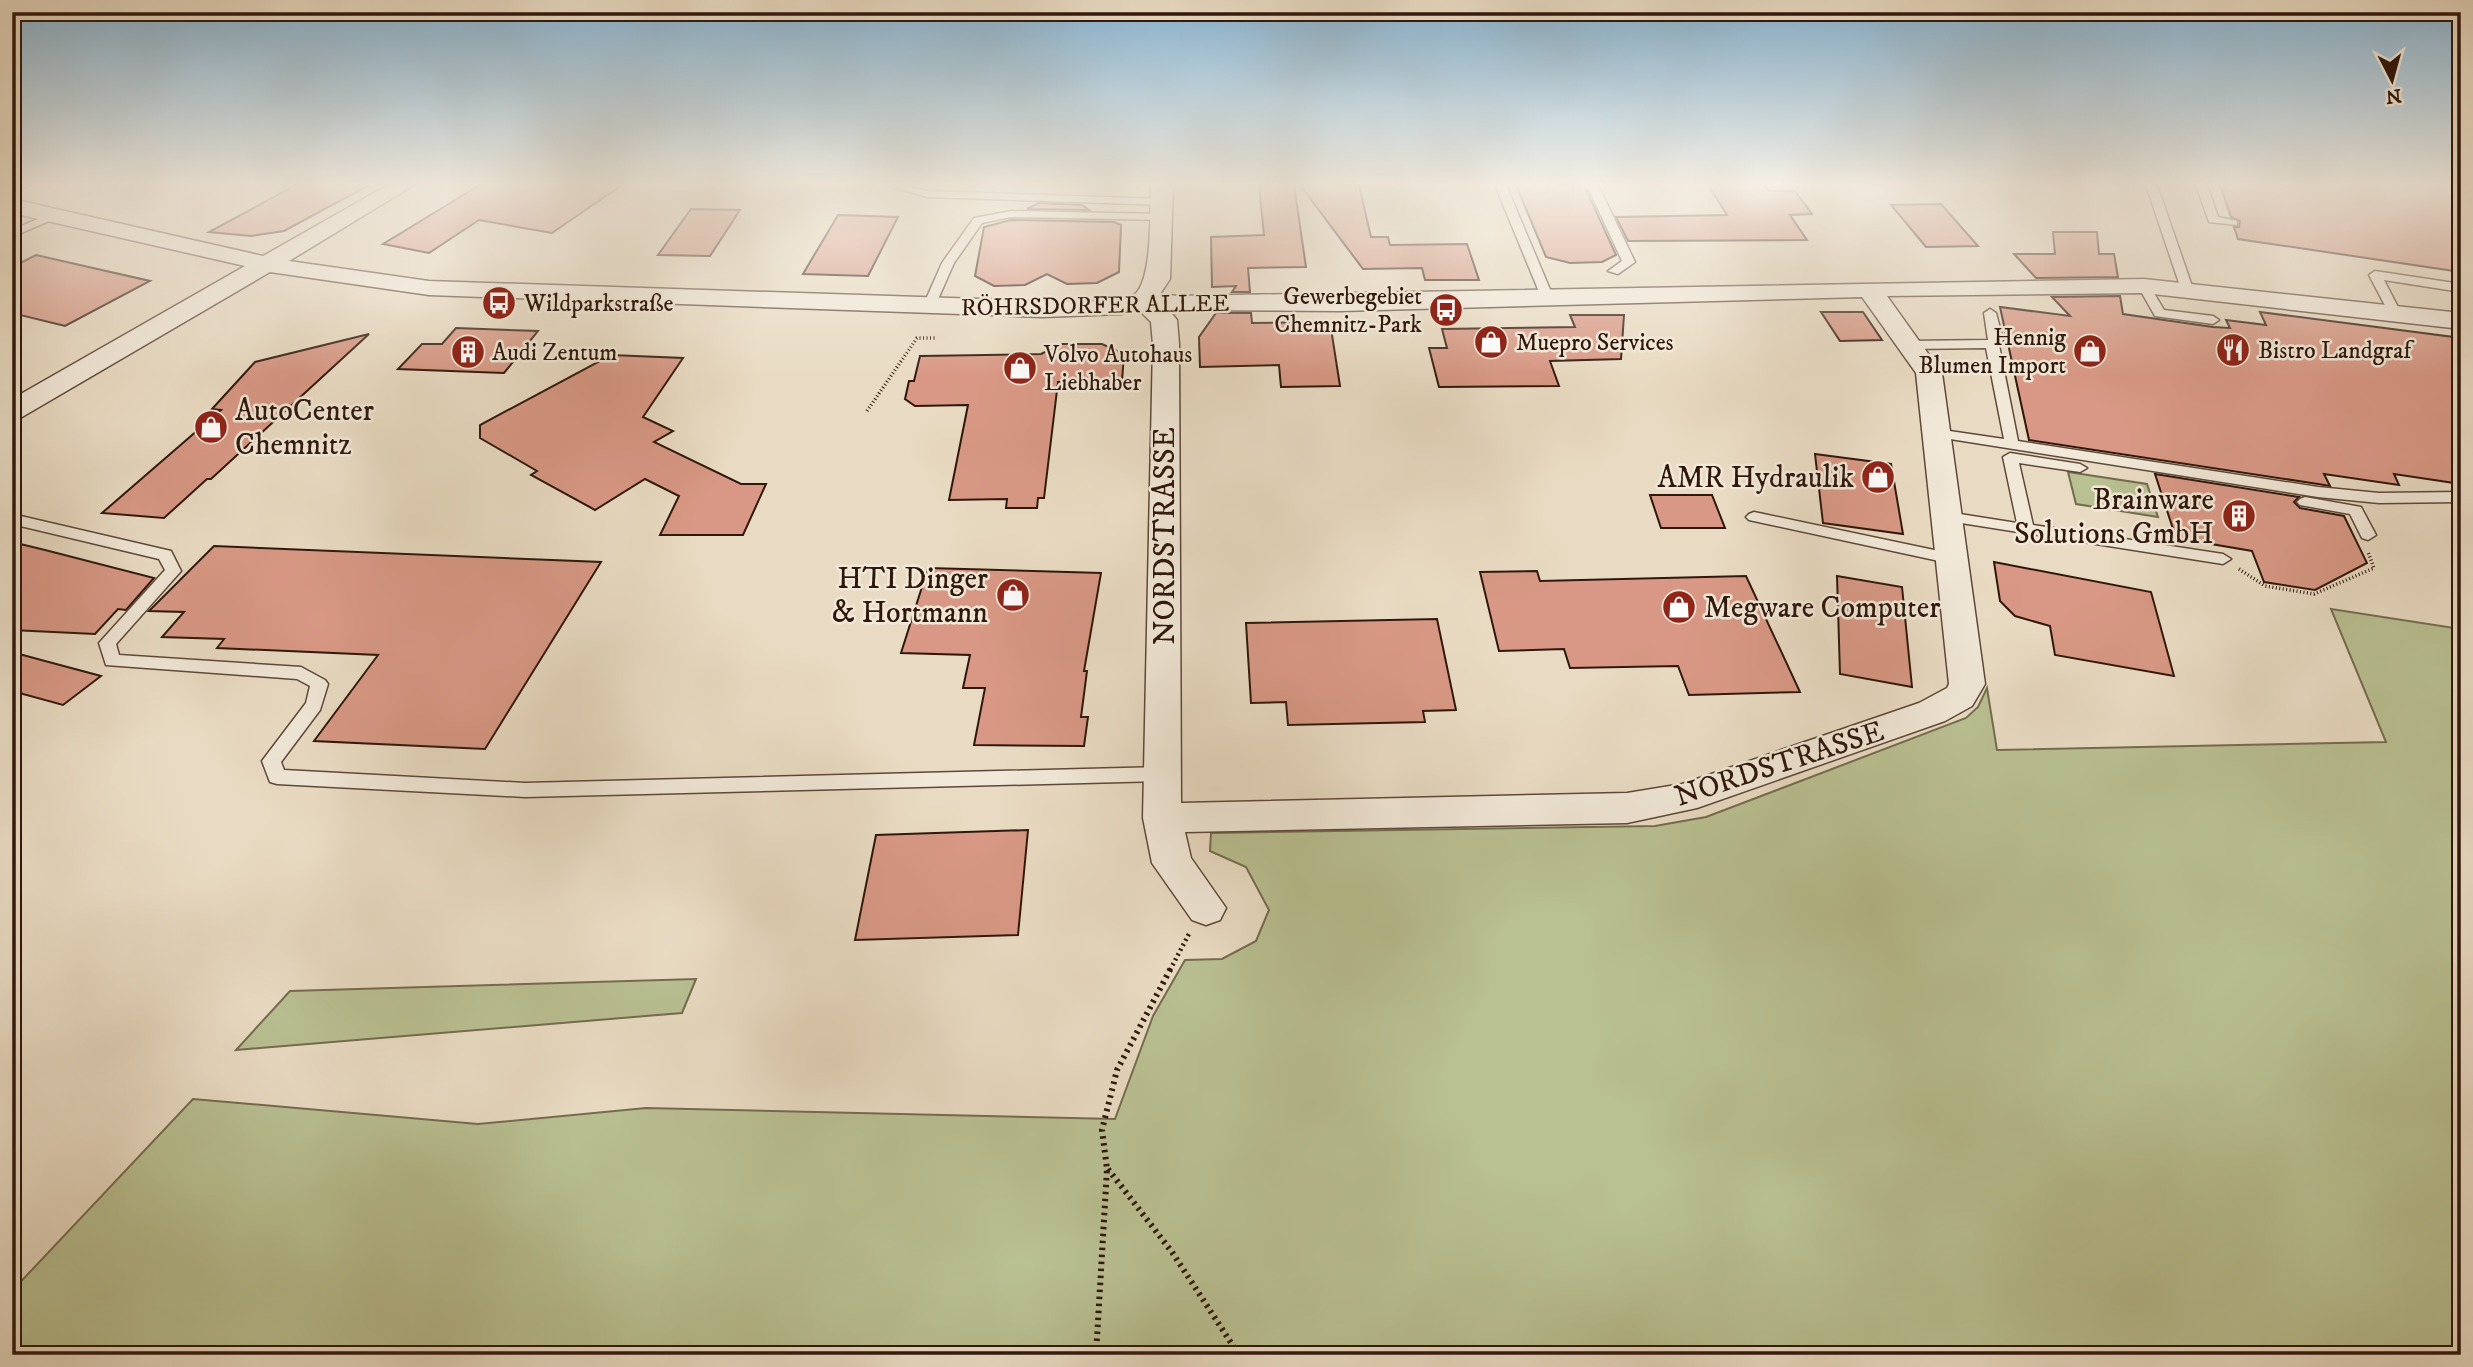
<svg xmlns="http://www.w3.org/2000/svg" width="2473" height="1367" font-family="'IM FELL DW Pica',serif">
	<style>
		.green { fill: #b9c092; stroke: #746c4f; stroke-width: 2 }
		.building { fill: #d89885; stroke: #2f170c; stroke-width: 2 }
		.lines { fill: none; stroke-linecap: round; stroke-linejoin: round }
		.lane-casing { stroke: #5e483a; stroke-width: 3 }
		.street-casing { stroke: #5e483a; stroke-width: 3 }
		.path-far2 { stroke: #2f170c; stroke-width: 3.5; stroke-dasharray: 1 2.5; stroke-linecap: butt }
		.path-far1 { stroke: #2f170c; stroke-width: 4.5; stroke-dasharray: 2 3.5; stroke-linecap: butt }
		.path { stroke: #2f170c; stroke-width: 6; stroke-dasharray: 2.5 4.5; stroke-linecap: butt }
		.lane { fill: #f1e8d8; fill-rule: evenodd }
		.street { fill: #f1e8d8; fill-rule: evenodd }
		.labels { text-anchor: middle; stroke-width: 5; stroke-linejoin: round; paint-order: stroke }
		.far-poi-label { font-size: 24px; fill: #2f170c; stroke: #f1e8d8; text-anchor: start }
		.far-street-label { font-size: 24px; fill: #2f170c; stroke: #f1e8d8 }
		.poi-label { font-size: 30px; fill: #2f170c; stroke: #f1e8d8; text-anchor: end }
		.street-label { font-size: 30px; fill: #2f170c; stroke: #f1e8d8 }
	</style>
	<rect width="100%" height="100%" fill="#e9dbc3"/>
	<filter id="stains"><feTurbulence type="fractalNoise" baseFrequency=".00286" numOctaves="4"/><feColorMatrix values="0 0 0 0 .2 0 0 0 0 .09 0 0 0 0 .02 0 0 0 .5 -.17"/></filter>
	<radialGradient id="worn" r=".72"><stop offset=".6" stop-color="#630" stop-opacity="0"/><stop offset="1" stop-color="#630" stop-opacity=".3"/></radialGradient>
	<!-- green -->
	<g class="green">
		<polygon points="2068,472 2147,484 2158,517 2076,504"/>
		<polygon points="2331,609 2461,629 2461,1355 12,1355 12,1291 193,1099 478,1124 646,1108 1115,1119 1153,1016 1185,960 1222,959 1256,941 1269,910 1246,867 1210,851 1211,833 1655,826 1706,817 1966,718 1978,707 1987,688 1997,750 2386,742"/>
		<polygon points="696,979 682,1013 236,1050 290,991"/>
	</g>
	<!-- building -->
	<g class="building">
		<polygon points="296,185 369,185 284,231 251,236 209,232"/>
		<polygon points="480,185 622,185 552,233 479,220 429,253 383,244"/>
		<polygon points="1259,185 1294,185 1306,267 1248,268 1250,292 1232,292 1236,286 1212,287 1211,237 1264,235"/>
		<polygon points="1300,185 1359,185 1371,237 1388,237 1390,245 1467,244 1479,280 1425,280 1422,268 1363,269"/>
		<polygon points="1516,185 1584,185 1616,255 1602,262 1570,263 1546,257"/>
		<polygon points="1708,185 1764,185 1769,191 1795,191 1812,214 1790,215 1807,240 1628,241 1616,217 1727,215"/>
		<polygon points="2220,185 2461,185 2461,272 2238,239 2234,227 2239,227 2240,221 2231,217"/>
		<polygon points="1039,203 1082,205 1089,210 1027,209"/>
		<polygon points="1941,204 1978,246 1926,247 1891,205"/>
		<polygon points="691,209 740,210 710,256 658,255"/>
		<polygon points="838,215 898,217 868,276 803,274"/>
		<polygon points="1011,220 1114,222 1121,225 1119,272 1097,283 1067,284 1047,274 1025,285 994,286 975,276 984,227"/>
		<polygon points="2053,232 2097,232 2099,254 2114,254 2118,277 2036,278 2014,254 2055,254"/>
		<polygon points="36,255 150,281 65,326 12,313 12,267"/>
		<polygon points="2120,296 2123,314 2213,327 2230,328 2226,320 2266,325 2260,312 2461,338 2461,484 2394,474 2399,485 2324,474 2330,486 2318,484 2029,440 2000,307 2070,316 2052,297"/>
		<polygon points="1821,312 1863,312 1882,340 1840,341"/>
		<polygon points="1216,313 1251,313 1252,323 1330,322 1340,386 1281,387 1279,365 1200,367 1199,337"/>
		<polygon points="1570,315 1624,315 1621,359 1550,361 1559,386 1439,387 1429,348 1447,348 1442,329 1575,327"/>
		<polygon points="456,328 538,331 504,373 398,369 422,344 442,344"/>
		<polygon points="369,334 211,479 207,479 164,518 102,513 221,410 212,409 255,362"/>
		<polygon points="1062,344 1102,344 1124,354 1122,381 1058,382 1044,498 1038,498 1037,508 1006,508 1007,499 949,500 968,405 915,406 905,399 909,381 914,381 920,356 1041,354"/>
		<polygon points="611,355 683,358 643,417 673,431 654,442 741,484 766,484 743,535 660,535 679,496 645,479 595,510 531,475 537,471 480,438 480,425"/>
		<polygon points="1815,454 1891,464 1903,534 1823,523"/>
		<polygon points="2155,474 2299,497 2294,502 2300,508 2344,516 2367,563 2315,590 2264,582 2252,551 2176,538"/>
		<polygon points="1650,495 1712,495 1725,528 1661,528"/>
		<polygon points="12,542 45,550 154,578 126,610 118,609 95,634 12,630"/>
		<polygon points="214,546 601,562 485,749 314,741 378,655 217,648 224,639 162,637 184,612 149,611"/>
		<polygon points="1994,562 2151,592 2174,676 2055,655 2050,626 2015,616 2000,601"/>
		<polygon points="928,568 1101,573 1084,671 1087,671 1081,717 1088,717 1084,746 974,745 985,688 963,688 970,655 901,653"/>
		<polygon points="1537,571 1540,581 1746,576 1800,692 1689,695 1678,666 1570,668 1564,649 1499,651 1480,572"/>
		<polygon points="1837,576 1902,587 1912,687 1840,674"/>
		<polygon points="1437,619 1456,710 1423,711 1425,722 1288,725 1286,702 1251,703 1246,623"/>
		<polygon points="12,652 45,661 101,676 63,705 12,691"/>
		<polygon points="1028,830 1018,935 855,940 876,835"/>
	</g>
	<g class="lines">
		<!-- lane casing -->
		<g class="lane-casing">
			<g id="lane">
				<polygon points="16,185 30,185 12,193 12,186"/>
				<polygon points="885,185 902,185 927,191 1162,199 1168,202 1162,205 927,197"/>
				<polygon points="1495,185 1506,185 1554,299 1552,302 1542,299"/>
				<polygon points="1587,185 1598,185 1635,262 1618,274 1608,271 1622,261"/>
				<polygon points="2146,185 2157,185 2193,289 2191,292 2181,289"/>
				<polygon points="2196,185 2207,185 2218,217 2237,221 2237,225 2209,222"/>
				<polygon points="1011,211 1162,214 1168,217 1162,220 1011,217 982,223 954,263 935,306 925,309 923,306 942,263 974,218"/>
				<polygon points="52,213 58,216 56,218 12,237 12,230"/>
				<polygon points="2375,271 2461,284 2461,292 2384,280 2401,313 2395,317 2389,313 2369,275"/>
				<polygon points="2140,283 2148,283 2164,310 2213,316 2219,320 2213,324 2155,316 2138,286"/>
				<polygon points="1990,309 1996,313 2003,340 1999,345 2018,441 2318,487 2379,493 2461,492 2461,502 2379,503 2318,497 1931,436 1931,430 1936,429 2004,439 1986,348 1909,349 1902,345 1909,341 1988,340 1984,313"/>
				<polygon points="2010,453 2080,464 2087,468 2080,472 2019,463 2033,525 2223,554 2231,559 2223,564 1942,520 1939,517 1947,512 2017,523 2003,457"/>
				<polygon points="2305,497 2361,507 2376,535 2368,540 2362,538 2350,514 2300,505 2297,502 2300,499"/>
				<polygon points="1754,512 1953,554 1961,559 1953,564 1749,520 1746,517 1749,514"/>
				<polygon points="12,514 171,551 181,571 116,644 119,655 301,667 325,680 328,684 320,710 281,762 284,770 525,783 1162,767 1169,769 1171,774 1169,779 1162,781 525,797 277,784 270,782 262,761 306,703 310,686 297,679 106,665 99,643 165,570 159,559 12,524"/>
			</g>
		</g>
		<!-- street casing -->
		<g class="street-casing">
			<path id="street" d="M388 185H414L289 261 429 281 1043 301C1062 301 1120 304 1134 295 1153 281 1150 209 1151 185H1173L1170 279 1160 294 1178 296 2144 279 2461 313V329L2144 293 1887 296 1942 373 1985 684 1972 706 1945 721 1697 808 1627 823 1185 832 1191 858 1226 908 1220 920 1206 925 1192 920 1152 863 1143 818 1153 344 1151 322 1138 309 1121 314 1043 317 429 295 270 272 22 417 12 419V399L245 266 12 213V199L263 256ZM1862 297 1916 373 1949 684 1947 688 1919 703 1682 784 1627 793 1181 803 1179 344 1177 320 1169 310 1341 311Z"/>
		</g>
		<!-- path-far2 -->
		<g class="path-far2">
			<polyline points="867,411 917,338 935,338"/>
			<polyline points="2239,569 2265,586 2314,594 2374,568 2368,552"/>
		</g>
		<!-- path-far1 -->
		<polyline class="path-far1" points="1170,970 1190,932"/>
		<!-- path -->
		<g class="path">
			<polyline points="1108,1169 1172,1252 1239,1355"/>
			<polyline points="1096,1355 1107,1169 1102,1130 1117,1070 1171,968"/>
		</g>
		<!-- lane -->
		<use href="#lane" class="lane"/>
		<!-- street -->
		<use href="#street" class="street"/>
	</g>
	<!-- sky -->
	<linearGradient id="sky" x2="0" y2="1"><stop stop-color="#88b6d5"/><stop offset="0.49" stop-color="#f5efe4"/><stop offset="1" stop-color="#f5efe4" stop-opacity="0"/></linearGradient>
	<rect width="2473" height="376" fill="url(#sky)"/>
	<!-- icons -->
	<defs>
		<g id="bus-disc" transform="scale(1.75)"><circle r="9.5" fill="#8f2418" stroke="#f1e8d8"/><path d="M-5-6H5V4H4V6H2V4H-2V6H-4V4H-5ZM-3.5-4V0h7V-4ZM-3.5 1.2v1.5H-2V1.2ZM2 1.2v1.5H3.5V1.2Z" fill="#fff"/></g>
		<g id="shop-disc" transform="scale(1.75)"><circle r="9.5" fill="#8f2418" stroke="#f1e8d8"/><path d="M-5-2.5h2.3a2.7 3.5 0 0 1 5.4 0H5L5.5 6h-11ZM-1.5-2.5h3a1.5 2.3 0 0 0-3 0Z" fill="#fff"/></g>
		<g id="restaurant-disc" transform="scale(1.75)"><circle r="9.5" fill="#8f2418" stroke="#f1e8d8"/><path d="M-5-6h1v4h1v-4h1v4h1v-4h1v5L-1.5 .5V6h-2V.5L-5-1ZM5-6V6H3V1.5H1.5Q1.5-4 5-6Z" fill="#fff"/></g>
		<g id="building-disc" transform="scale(1.75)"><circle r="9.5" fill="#8f2418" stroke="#f1e8d8"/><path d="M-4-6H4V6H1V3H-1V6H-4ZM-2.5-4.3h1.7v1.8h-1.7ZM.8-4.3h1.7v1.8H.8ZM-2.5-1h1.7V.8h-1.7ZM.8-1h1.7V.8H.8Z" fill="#fff"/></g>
	</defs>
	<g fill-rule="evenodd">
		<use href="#bus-disc" x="499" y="303"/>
		<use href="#bus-disc" x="1446" y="310"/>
		<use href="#shop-disc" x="1491" y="342"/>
		<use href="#restaurant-disc" x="2233" y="350"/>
		<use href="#shop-disc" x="2090" y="351"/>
		<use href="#building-disc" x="468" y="352"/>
		<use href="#shop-disc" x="1020" y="368"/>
		<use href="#shop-disc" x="211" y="427"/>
		<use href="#shop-disc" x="1878" y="477"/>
		<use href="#building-disc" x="2239" y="516"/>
		<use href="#shop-disc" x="1013" y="595"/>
		<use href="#shop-disc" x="1679" y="607"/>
	</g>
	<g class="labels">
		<!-- far-poi labels -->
		<g class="far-poi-label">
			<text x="1422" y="304" text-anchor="end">Gewerbegebiet<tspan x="1422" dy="28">Chemnitz-Park</tspan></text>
			<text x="524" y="311">Wildparkstraße</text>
			<text x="2066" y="345" text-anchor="end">Hennig<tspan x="2066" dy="28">Blumen Import</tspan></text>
			<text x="1516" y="350">Muepro Services</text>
			<text x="2258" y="358">Bistro Landgraf</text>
			<text x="492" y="360">Audi Zentum</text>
			<text x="1044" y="362">Volvo Autohaus<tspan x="1044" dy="28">Liebhaber</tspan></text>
		</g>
		<!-- far-street labels -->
		<g class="far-street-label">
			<text transform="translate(1095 305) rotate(-1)" y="8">RÖHRSDORFER ALLEE</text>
		</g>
		<!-- poi labels -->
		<g class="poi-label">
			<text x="235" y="420" text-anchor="start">AutoCenter<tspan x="235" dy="34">Chemnitz</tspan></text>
			<text x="1854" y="487">AMR Hydraulik</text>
			<text x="2214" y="509">Brainware<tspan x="2214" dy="34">Solutions GmbH</tspan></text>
			<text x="988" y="588">HTI Dinger<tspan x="988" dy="34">&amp; Hortmann</tspan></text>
			<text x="1704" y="617" text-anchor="start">Megware Computer</text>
		</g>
		<!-- street labels -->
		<g class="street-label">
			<text transform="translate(1164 536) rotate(-90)" y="10">NORDSTRASSE</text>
			<text transform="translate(1779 763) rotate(-18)" y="10">NORDSTRASSE</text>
		</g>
	</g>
	<!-- margin -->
	<rect width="2473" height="1367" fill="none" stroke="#e9dbc3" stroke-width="42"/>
	<rect x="14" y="14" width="2445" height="1339" fill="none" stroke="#2f170c" stroke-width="3.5"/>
	<rect x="21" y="21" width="2431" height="1325" fill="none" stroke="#2f170c" stroke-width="2"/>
	<!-- north arrow -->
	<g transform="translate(2392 80) rotate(174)" stroke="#f1e8d8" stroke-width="5" paint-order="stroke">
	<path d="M0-5L12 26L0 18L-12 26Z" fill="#2f170c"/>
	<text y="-10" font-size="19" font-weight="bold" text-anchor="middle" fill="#2f170c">N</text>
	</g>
	<rect width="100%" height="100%" filter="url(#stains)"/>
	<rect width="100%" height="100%" fill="url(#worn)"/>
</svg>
